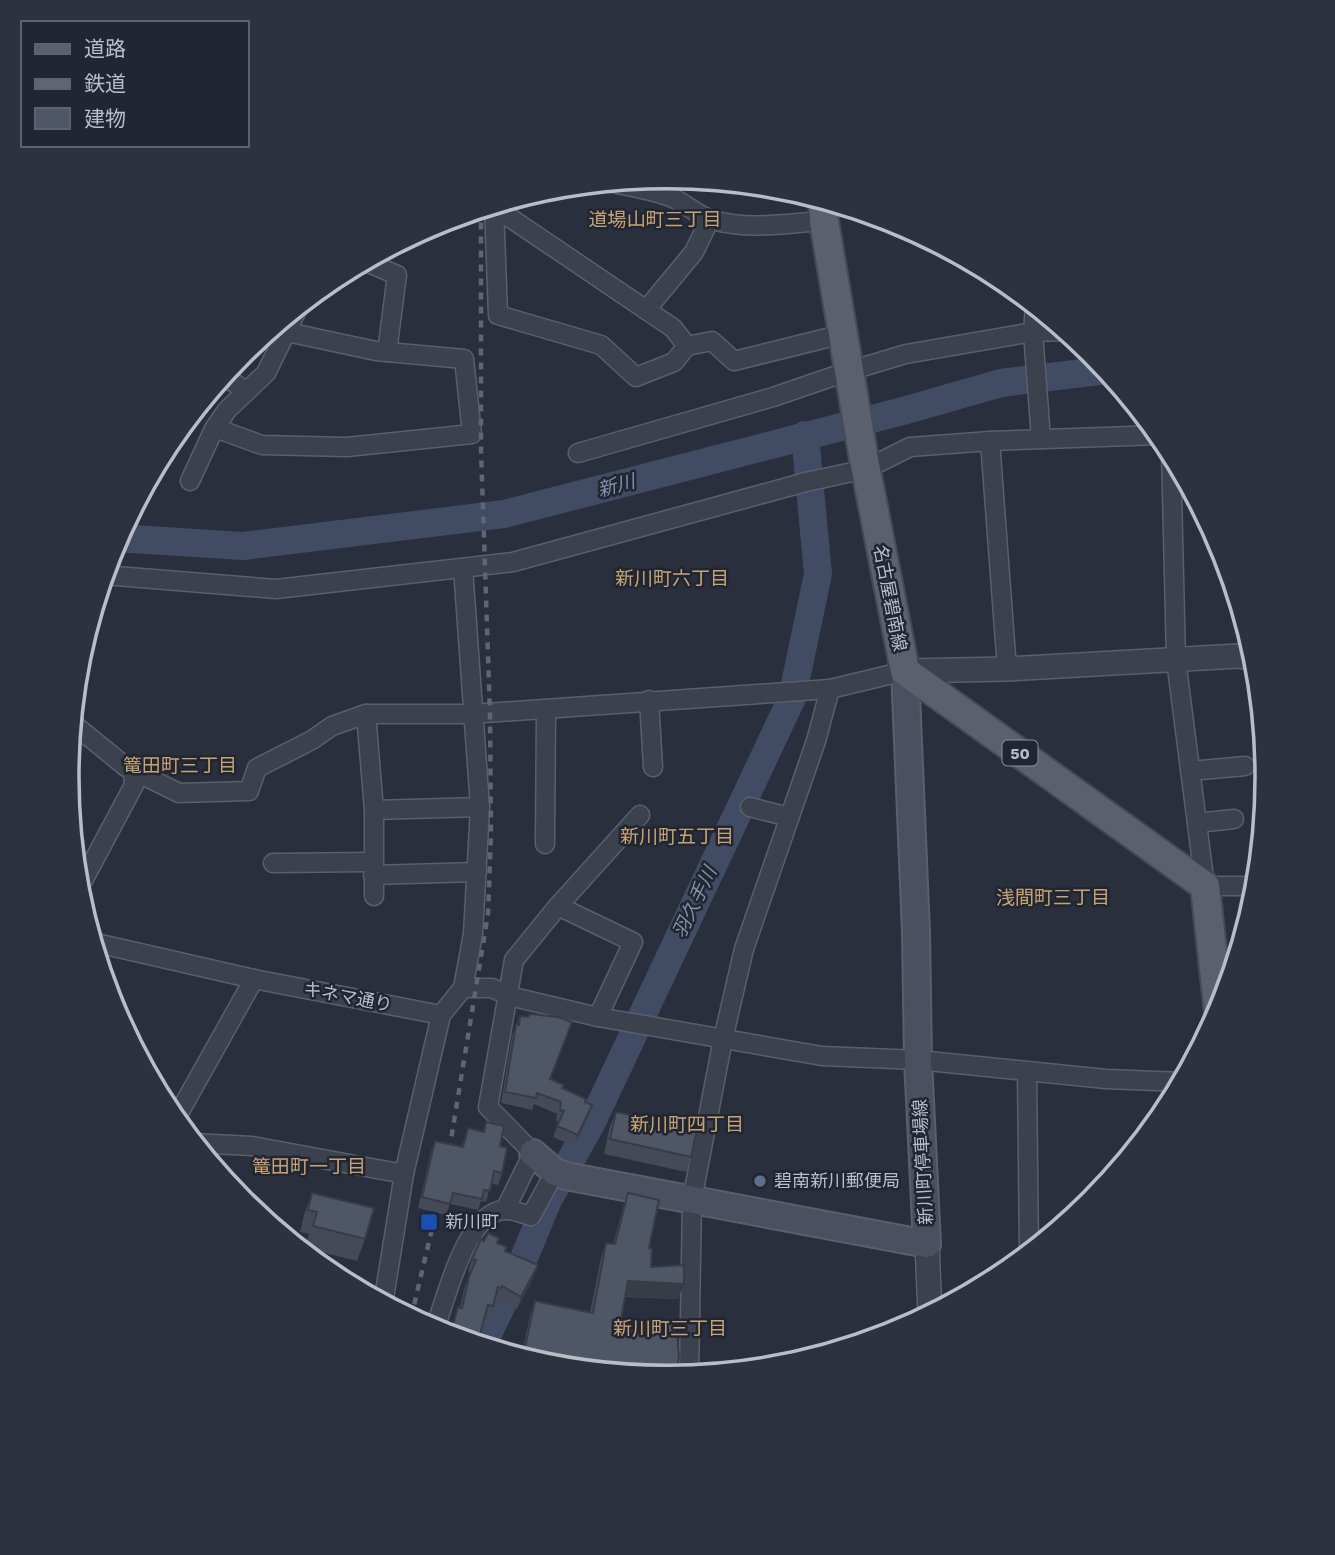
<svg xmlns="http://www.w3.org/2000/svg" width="1335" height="1555" font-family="'Work Sans','Noto Sans JP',sans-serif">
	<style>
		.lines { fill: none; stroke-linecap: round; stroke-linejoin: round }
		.river { stroke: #414b64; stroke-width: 28 }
		.minor-casing { stroke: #5a5f6b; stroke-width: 21 }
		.tertiary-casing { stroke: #5a5f6b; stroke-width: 26 }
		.secondary-casing { stroke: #5a5f6b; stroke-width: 30 }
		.primary-casing { stroke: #464a57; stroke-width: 32 }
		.minor { stroke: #3c414e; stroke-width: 18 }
		.tertiary { stroke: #3c414e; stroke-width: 23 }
		.secondary { stroke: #4b5060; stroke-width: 26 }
		.primary { stroke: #5b606d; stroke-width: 28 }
		.rail { stroke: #5f6574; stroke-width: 4.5; stroke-dasharray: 7 7; stroke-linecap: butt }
		.wall { fill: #444a58 }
		.shaded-wall { fill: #373c47 }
		.building { fill: #4f5666; stroke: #373c47; stroke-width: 2 }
		.service-dot { fill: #5c6f8a; stroke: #212633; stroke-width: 2.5 }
		.transit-dot { fill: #1a4fb4; stroke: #212633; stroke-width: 2.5 }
		.labels { text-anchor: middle; stroke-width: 5; stroke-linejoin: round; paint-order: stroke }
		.shield { fill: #212633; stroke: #8b909b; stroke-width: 2 }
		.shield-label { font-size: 16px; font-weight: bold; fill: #b9bdc8 }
		.street-label { font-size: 18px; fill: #b9bdc8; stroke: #212633 }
		.poi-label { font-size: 18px; fill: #b9bdc8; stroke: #212633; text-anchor: start }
		.neighbourhood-label { font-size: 19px; fill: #c8a374; stroke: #212633 }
		.water-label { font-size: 19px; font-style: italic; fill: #8590ab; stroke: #212633 }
		.rim { fill: none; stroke: #b9bdc8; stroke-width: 3.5 }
	</style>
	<rect width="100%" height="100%" fill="#292f3d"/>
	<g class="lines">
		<!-- river -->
		<g class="river">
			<polyline points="117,538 243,546 504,514 903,411 1001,383 1107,370"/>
			<polyline points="482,1346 519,1270 548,1200 592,1122 792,698 818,574 805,435"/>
		</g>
		<!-- minor casing -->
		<g class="minor-casing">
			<g id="minor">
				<path d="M610 182C630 187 654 190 673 198 688 205 699 217 716 221 752 230 788 223 824 221"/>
				<polyline points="494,205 498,315 601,345 636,377 674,362 687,346 712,341 734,361 843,334"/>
				<polyline points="494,207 673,328 687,346"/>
				<polyline points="364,261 397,275 387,352"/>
				<polyline points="1035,306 1033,332 1041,439"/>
				<polyline points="646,310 694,252 710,219"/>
				<polyline points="224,375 246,392"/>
				<polyline points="215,428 262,445 347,447 472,434 464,359 376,351 287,332"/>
				<polyline points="990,441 1007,669"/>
				<polyline points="1171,451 1176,660 1205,886 1258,886"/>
				<polyline points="578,453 773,397 849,371 906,354 1033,332 1067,331"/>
				<polyline points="190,481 214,429 227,410 266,373 299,306"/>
				<polyline points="463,568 480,807 473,934 463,988"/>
				<polyline points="104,575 276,589 513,562 806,482 866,469 910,447 990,441 1160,435"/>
				<polyline points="649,700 653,767"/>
				<polyline points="366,714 374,810 374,896"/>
				<polyline points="72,723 126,767 179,793 249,791 257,768 312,740 332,726 366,714 472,714 830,689 905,671"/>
				<polyline points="1190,771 1245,766"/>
				<polyline points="750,807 789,817"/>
				<polyline points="374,810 480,807"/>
				<polyline points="1197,823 1234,819"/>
				<polyline points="545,844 546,710"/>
				<polyline points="273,863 372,862"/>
				<polyline points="373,875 477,872"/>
				<polyline points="78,890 134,785 133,771"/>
				<polyline points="558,906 633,942 598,1017"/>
				<polyline points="92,942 254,979 441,1015"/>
				<polyline points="1027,1072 1029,1254"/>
				<polyline points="175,1120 254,979"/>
				<polyline points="194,1143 252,1146 404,1174"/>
				<polyline points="505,1210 533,1153 488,1107 514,960 558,906 640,815"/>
				<polyline points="383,1304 404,1174 441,1015 463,988 492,988 509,996 598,1017 822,1056 918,1060 1106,1079 1183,1082"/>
				<path d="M434 1331C446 1300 465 1213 504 1210 512 1209 523 1214 531 1216L555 1172"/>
				<polyline points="689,1376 692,1200 723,1039 744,949 816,741 830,689"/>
			</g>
		</g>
		<!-- tertiary casing -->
		<g class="tertiary-casing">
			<g id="tertiary">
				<polyline points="905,671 1007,669 1238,656 1256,658"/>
				<polyline points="927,1244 930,1315"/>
			</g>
		</g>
		<!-- secondary casing -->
		<g class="secondary-casing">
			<polyline id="secondary" points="533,1153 555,1172 566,1176 927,1244 918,1060 916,932 905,671"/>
		</g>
		<!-- primary casing -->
		<g class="primary-casing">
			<polyline id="primary" points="823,200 824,221 864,460 905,671 1205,886 1219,1014"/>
		</g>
		<!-- minor -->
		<use href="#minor" class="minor"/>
		<!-- tertiary -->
		<use href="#tertiary" class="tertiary"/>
		<!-- secondary -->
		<use href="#secondary" class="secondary"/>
		<!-- primary -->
		<use href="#primary" class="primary"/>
		<!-- rail -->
		<g class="rail">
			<polyline points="447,1164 488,914 491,834 490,714 481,450 481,209"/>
			<polyline points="411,1318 440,1195"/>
		</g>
	</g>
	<!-- wall -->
	<g class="wall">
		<polygon points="520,1016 550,1079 562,1088 592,1105 574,1146 553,1137 559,1122 556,1121 557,1114 534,1104 532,1110 501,1103 512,1036"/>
		<polygon points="616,1112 691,1157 686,1172 604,1154 610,1126"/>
		<polygon points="486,1122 500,1146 502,1173 498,1185 491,1183 486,1202 481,1201 478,1210 450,1204 446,1215 418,1208 431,1152 435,1141 462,1146 468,1128 483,1131"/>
		<polygon points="312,1193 365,1239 357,1261 305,1248 309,1234 300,1232 304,1215"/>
		<polygon points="628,1193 649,1248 651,1267 684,1284 678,1299 625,1297 619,1330 662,1327 663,1323 676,1369 550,1367 521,1358 530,1316 535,1301 590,1312 601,1258 606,1243 613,1244 623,1208"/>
		<polygon points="484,1241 497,1243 534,1277 517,1309 497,1298 497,1300 495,1299 489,1318 484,1317 476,1345 449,1336 458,1307 460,1307 464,1289 471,1272 468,1271 472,1259"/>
	</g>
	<!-- shaded-wall -->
	<g class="shaded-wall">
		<polygon points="592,1105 588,1116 574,1146 578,1135"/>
		<polygon points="538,1265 534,1277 517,1309 521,1297"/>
		<polygon points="628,1281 684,1284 678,1299 623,1296"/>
	</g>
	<!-- building -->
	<g class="building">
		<polygon points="530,1014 558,1017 572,1022 550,1079 564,1085 562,1088 586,1099 585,1102 592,1105 578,1135 557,1126 564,1111 560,1110 561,1102 537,1093 536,1098 505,1092 516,1025 519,1025 520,1016 528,1017"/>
		<polygon points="616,1112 697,1129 691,1157 610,1139"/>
		<polygon points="486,1122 504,1126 500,1146 507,1148 502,1173 494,1171 490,1191 484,1190 482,1199 453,1193 450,1204 422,1197 435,1141 463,1147 468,1128 484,1132"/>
		<polygon points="312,1193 374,1208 365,1239 313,1226 317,1212 308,1210"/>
		<polygon points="628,1193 659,1200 649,1248 652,1249 651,1267 684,1265 684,1284 628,1281 619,1330 663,1326 663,1323 676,1322 679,1358 676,1369 682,1370 680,1377 667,1378 550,1367 528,1360 530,1353 524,1352 535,1301 593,1313 606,1243 615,1244"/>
		<polygon points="488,1233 499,1238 497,1243 507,1247 505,1251 538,1265 521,1297 502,1286 501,1288 498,1287 493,1306 488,1305 478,1341 475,1344 453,1337 454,1333 451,1332 458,1307 462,1308 469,1277 476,1260 472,1259 481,1239 484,1241"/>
	</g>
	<!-- markers -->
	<circle class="service-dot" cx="760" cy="1181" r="7"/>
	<rect class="transit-dot" x="420" y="1213" width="18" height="18" rx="3.5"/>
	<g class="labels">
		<!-- shield labels -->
		<rect class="shield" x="1002.5" y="740.5" width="35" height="25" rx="5"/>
		<g class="shield-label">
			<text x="1020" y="759">50</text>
		</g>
		<!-- street labels -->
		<g class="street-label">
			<text transform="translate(890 598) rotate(79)" y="6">名古屋碧南線</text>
			<text transform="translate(348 997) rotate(11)" y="6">キネマ通り</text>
			<text transform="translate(923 1162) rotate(-93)" y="6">新川町停車場線</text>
		</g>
		<!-- poi labels -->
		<g class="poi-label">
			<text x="774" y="1187">碧南新川郵便局</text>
			<text x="445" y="1228">新川町</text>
		</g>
		<!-- neighbourhood labels -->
		<g class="neighbourhood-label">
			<text x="655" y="226">道場山町三丁目</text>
			<text x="672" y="585">新川町六丁目</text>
			<text x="180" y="772">篭田町三丁目</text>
			<text x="677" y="843">新川町五丁目</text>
			<text x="1053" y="904">浅間町三丁目</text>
			<text x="687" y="1131">新川町四丁目</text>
			<text x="309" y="1173">篭田町一丁目</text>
			<text x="670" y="1335">新川町三丁目</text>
		</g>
		<!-- water labels -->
		<g class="water-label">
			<text transform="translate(616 485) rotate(-15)" y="7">新川</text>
			<text transform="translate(694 902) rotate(-64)" y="7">羽久手川</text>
		</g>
	</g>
	<!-- crop -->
	<path d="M0 0H1335V1555H0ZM79 777a588 588 0 1 1 1176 0a588 588 0 1 1-1176 0Z" fill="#2d323f" fill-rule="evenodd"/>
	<path class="rim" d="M79 777a588 588 0 1 1 1176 0a588 588 0 1 1-1176 0Z"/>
	<!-- legend -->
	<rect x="21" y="21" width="228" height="126" fill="#212633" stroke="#5e626f" stroke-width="2"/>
	<rect x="35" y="44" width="35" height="10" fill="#5b606d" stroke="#5e626f" stroke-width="2"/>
	<text x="84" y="56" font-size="21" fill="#b9bdc8">道路</text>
	<rect x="35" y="79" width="35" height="10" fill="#5f6574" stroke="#5e626f" stroke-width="2"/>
	<text x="84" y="91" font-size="21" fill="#b9bdc8">鉄道</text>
	<rect x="35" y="108" width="35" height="21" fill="#4f5666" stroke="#5e626f" stroke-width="2"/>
	<text x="84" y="126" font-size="21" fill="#b9bdc8">建物</text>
</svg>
